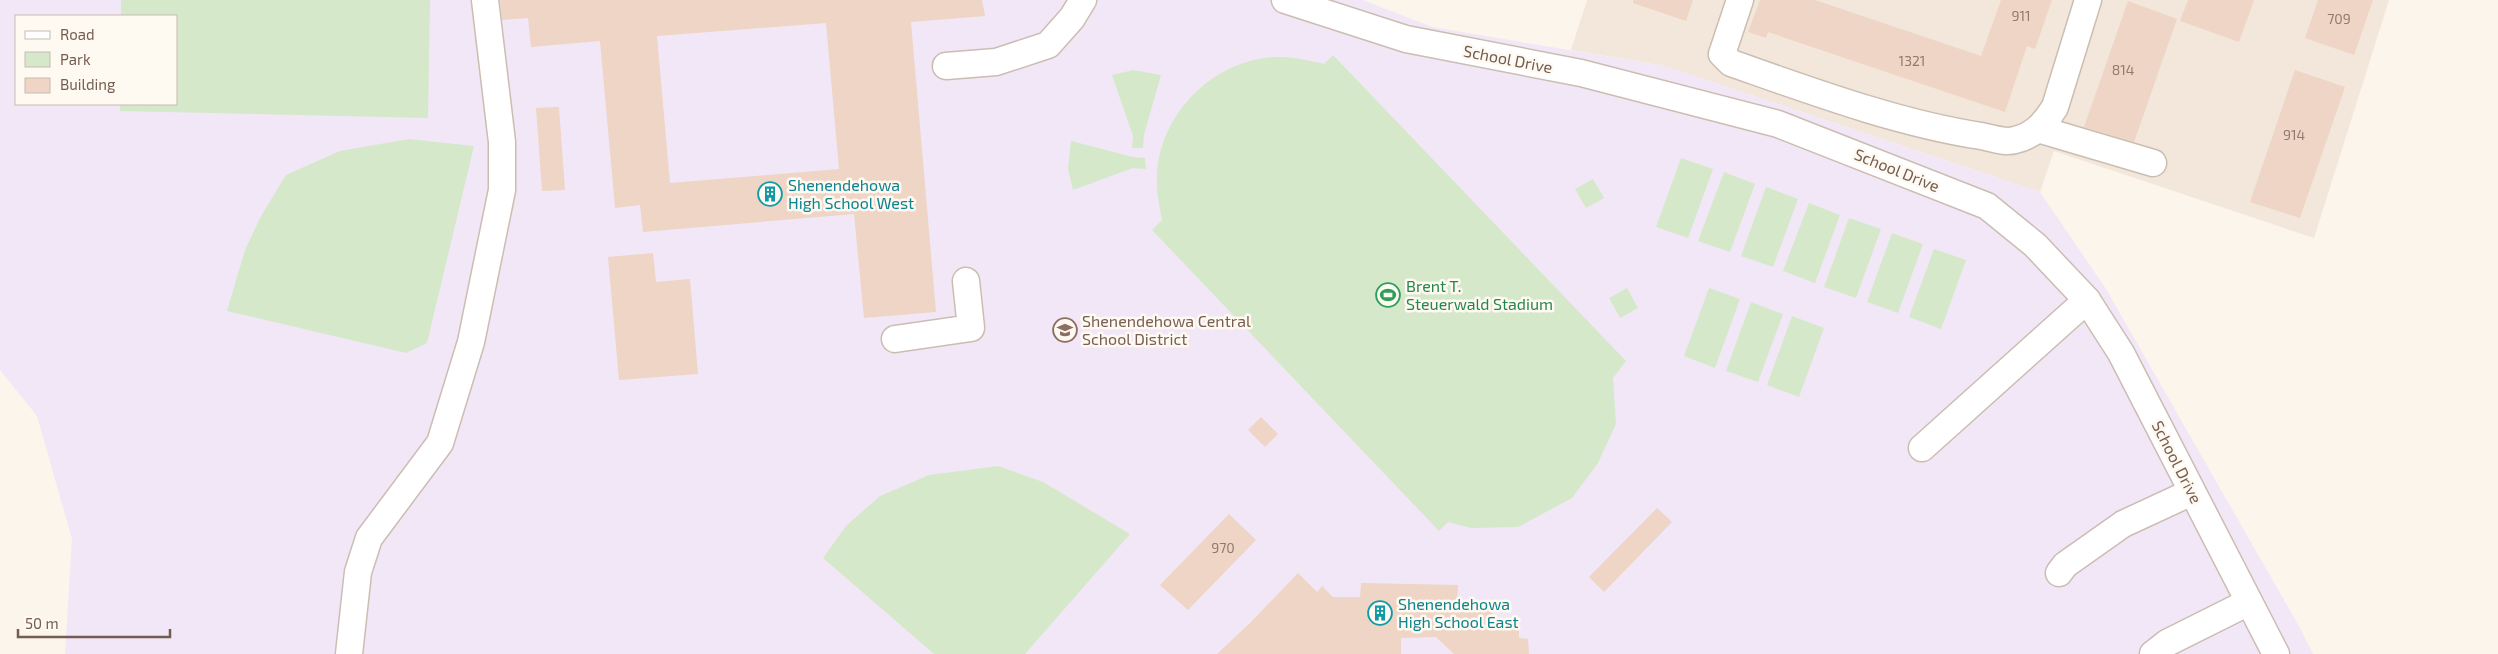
<svg xmlns="http://www.w3.org/2000/svg" width="2498" height="654" font-family="'Exo 2',sans-serif">
	<style>
		.residential { fill: #f2e7da }
		.education { fill: #f2e7f7; fill-rule: evenodd }
		.green { fill: #d6e8ca }
		.building { fill: #eed5c5; fill-rule: evenodd }
		.lines { fill: none; stroke-linecap: round; stroke-linejoin: round }
		.minor-casing { stroke: #ccbdb1; stroke-width: 29 }
		.minor { stroke: #fff; stroke-width: 26 }
		.labels { text-anchor: middle; stroke-width: 5; stroke-linejoin: round; paint-order: stroke }
		.number-label { font-size: 14px; fill: #927b6d }
		.street-label { font-size: 16px; fill: #745d50; stroke: #fef9f1 }
		.culture-label { font-size: 16px; fill: #0d838f; stroke: #fef9f1; text-anchor: start }
		.leisure-label { font-size: 16px; fill: #27864d; stroke: #fef9f1; text-anchor: start }
		.education-label { font-size: 16px; fill: #785e54; stroke: #fef9f1; text-anchor: start }
	</style>
	<rect width="100%" height="100%" fill="#fbf5eb"/>
	<!-- residential -->
	<polygon class="residential" points="1587,0 2389,0 2314,238 2054,151 2040,192 1665,66 1571,50"/>
	<!-- education -->
	<path class="education" d="M0 0H1363L1432 27 1665 66 2040 192 2106 289 2300 628 2313 654H65L72 539 37 416 0 370ZM16 16H176V104H16Z"/>
	<!-- green -->
	<g class="green">
		<polygon points="121,0 430,0 428,118 120,111 120,104 176,104 176,16 121,16"/>
		<path d="M1333 55 1626 361 1613 378 1616 424 1598 463 1572 498 1518 527 1471 528 1448 522 1439 531 1152 230 1162 220C1159 205 1156 190 1157 175 1160 111 1218 55 1283 57 1296 57 1310 61 1324 64Z"/>
		<polygon points="1133,70 1161,75 1144,135 1143,148 1132,148 1133,136 1112,75"/>
		<polygon points="409,139 474,146 427,343 406,353 227,311 245,250 261,216 286,175 340,151"/>
		<polygon points="1071,141 1133,157 1145,158 1146,169 1133,168 1073,190 1068,169"/>
		<polygon points="1681,158 1713,169 1688,238 1656,227"/>
		<polygon points="1724,172 1755,184 1730,252 1698,241"/>
		<polygon points="1593,179 1604,198 1586,208 1575,189"/>
		<polygon points="1766,187 1798,199 1773,267 1741,256"/>
		<polygon points="1809,203 1840,215 1815,283 1783,271"/>
		<polygon points="1849,218 1881,229 1856,298 1824,287"/>
		<polygon points="1892,233 1923,244 1898,313 1867,302"/>
		<polygon points="1934,249 1966,260 1941,329 1909,317"/>
		<polygon points="1627,288 1638,308 1620,318 1609,298"/>
		<polygon points="1709,288 1740,299 1715,368 1684,356"/>
		<polygon points="1751,302 1783,314 1758,382 1726,371"/>
		<polygon points="1792,316 1824,328 1799,397 1767,385"/>
		<polygon points="998,466 1043,482 1130,534 1025,654 934,654 823,558 846,526 880,496 929,475"/>
	</g>
	<!-- building -->
	<g class="building">
		<path d="M500 0H982L985 16 911 22 936 312 864 318 854 214 643 232 640 205 615 208 600 41 531 47 528 18 502 20ZM826 23 839 169 670 183 657 36Z"/>
		<polygon points="1633,0 1693,0 1686,21 1633,3"/>
		<polygon points="1760,0 1815,0 1981,56 2001,0 2052,0 2035,49 2027,46 2005,112 1768,32 1766,38 1748,32"/>
		<polygon points="2188,0 2254,0 2239,42 2180,21"/>
		<polygon points="2318,0 2373,0 2354,55 2305,38"/>
		<polygon points="2128,1 2177,19 2134,142 2084,127"/>
		<polygon points="2295,70 2345,87 2300,218 2250,202"/>
		<polygon points="559,107 565,190 542,191 536,108"/>
		<polygon points="653,253 656,282 690,279 698,374 619,380 608,257"/>
		<polygon points="1261,417 1278,434 1265,447 1248,430"/>
		<polygon points="1657,508 1672,522 1604,592 1589,577"/>
		<polygon points="1229,514 1256,540 1188,610 1160,585"/>
		<polygon points="1298,573 1317,592 1322,586 1333,597 1360,597 1361,583 1458,585 1457,607 1493,608 1491,628 1519,627 1519,638 1528,639 1529,654 1454,654 1436,637 1401,638 1401,654 1217,654 1250,623"/>
	</g>
	<g class="lines">
		<!-- minor casing -->
		<g class="minor-casing">
			<g id="minor">
				<polyline points="1285,0 1406,39 1581,73 1778,124 1987,206 2035,245 2087,300 2121,353 2276,654"/>
				<path d="M1740 0 1722 54 1731 63C1811 91 1897 123 1981 136 1991 138 2005 143 2015 140 2034 136 2045 123 2055 107L2088 0"/>
				<polyline points="946,66 996,62 1048,45 1072,18 1083,0"/>
				<polyline points="2038,129 2153,163"/>
				<polyline points="895,339 971,328 966,281"/>
				<polyline points="1922,448 2087,300"/>
				<polyline points="2059,573 2065,565 2123,524 2192,492"/>
				<polyline points="349,654 358,572 369,538 440,443 471,342 502,190 502,142 485,0"/>
				<polyline points="2153,654 2167,643 2249,602"/>
			</g>
		</g>
		<!-- minor -->
		<use href="#minor" class="minor"/>
	</g>
	<!-- icons -->
	<defs>
		<g id="building-ring" transform="scale(1.25)"><circle r="9.5" fill="#fef9f1" stroke="#0f9aa8" stroke-width="1.5"/><path d="M-4-6H4V6H1V3H-1V6H-4ZM-2.5-4.3h1.7v1.8h-1.7ZM.8-4.3h1.7v1.8H.8ZM-2.5-1h1.7V.8h-1.7ZM.8-1h1.7V.8H.8Z" fill="#0f9aa8"/></g>
		<g id="stadium-ring" transform="scale(1.25)"><circle r="9.5" fill="#fef9f1" stroke="#2e9e5b" stroke-width="1.5"/><path d="M0-5a6.5 5 0 1 0 0 10a6.5 5 0 1 0 0-10ZM-3.5-1.8h7v3.6h-7Z" fill="#2e9e5b"/></g>
		<g id="school-ring" transform="scale(1.25)"><circle r="9.5" fill="#fef9f1" stroke="#8d6e63" stroke-width="1.5"/><path d="M0-5L7-2L0 1L-7-2ZM-4 1L0 2.5L4 1V4Q0 6-4 4Z" fill="#8d6e63"/></g>
	</defs>
	<g fill-rule="evenodd">
		<use href="#building-ring" x="770" y="194"/>
		<use href="#stadium-ring" x="1388" y="295"/>
		<use href="#school-ring" x="1065" y="330"/>
		<use href="#building-ring" x="1380" y="613"/>
	</g>
	<g class="labels">
		<!-- number labels -->
		<g class="number-label">
			<text x="2021" y="21">911</text>
			<text x="2339" y="24">709</text>
			<text x="1912" y="66">1321</text>
			<text x="2123" y="75">814</text>
			<text x="2294" y="140">914</text>
			<text x="1223" y="553">970</text>
		</g>
		<!-- street labels -->
		<g class="street-label">
			<text transform="translate(1508 59) rotate(11)" y="6">School Drive</text>
			<text transform="translate(1897 170) rotate(22)" y="6">School Drive</text>
			<text transform="translate(2177 462) rotate(63)" y="6">School Drive</text>
		</g>
		<!-- culture labels -->
		<g class="culture-label">
			<text x="788" y="191">Shenendehowa<tspan x="788" dy="18">High School West</tspan></text>
			<text x="1398" y="610">Shenendehowa<tspan x="1398" dy="18">High School East</tspan></text>
		</g>
		<!-- leisure labels -->
		<g class="leisure-label">
			<text x="1406" y="292">Brent T.<tspan x="1406" dy="18">Steuerwald Stadium</tspan></text>
		</g>
		<!-- education labels -->
		<g class="education-label">
			<text x="1082" y="327">Shenendehowa Central<tspan x="1082" dy="18">School District</tspan></text>
		</g>
	</g>
	<!-- legend -->
	<rect x="15" y="15" width="162" height="90" fill="#fef9f1" stroke="#c7bbb1"/>
	<rect x="25" y="31" width="25" height="8" fill="#ffffff" stroke="#c7bbb1"/>
	<text x="60" y="40" font-size="15" fill="#745d50">Road</text>
	<rect x="25" y="52" width="25" height="15" fill="#d6e8ca" stroke="#c7bbb1"/>
	<text x="60" y="65" font-size="15" fill="#745d50">Park</text>
	<rect x="25" y="78" width="25" height="15" fill="#eed5c5" stroke="#c7bbb1"/>
	<text x="60" y="90" font-size="15" fill="#745d50">Building</text>
	<!-- scale -->
	<path d="M18 629v8h152v-8" fill="none" stroke="#745d50" stroke-width="2.5"/>
	<text x="25" y="629" font-size="15" fill="#745d50" stroke="#fef9f1" stroke-width="4" paint-order="stroke">50 m</text>
</svg>
